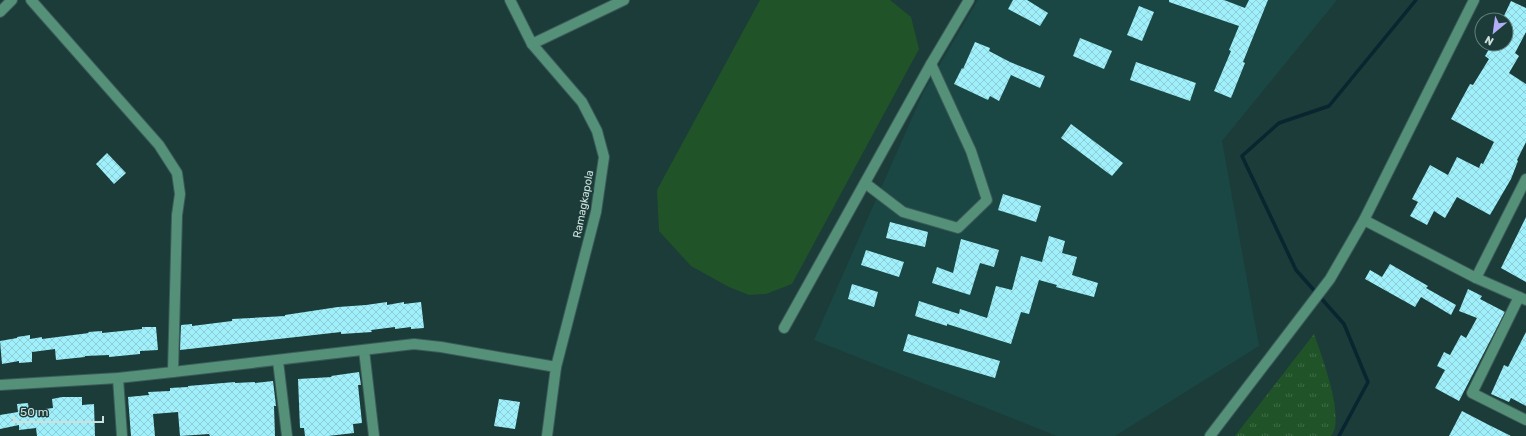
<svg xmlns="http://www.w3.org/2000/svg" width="1526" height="436" font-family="Rubik,sans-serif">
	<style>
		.built { fill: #1a4743 }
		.grass { fill: url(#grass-tufts) }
		.garden { fill: #205428 }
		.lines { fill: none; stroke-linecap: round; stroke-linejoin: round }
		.stream { stroke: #082530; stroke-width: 3.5 }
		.building { fill: url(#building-cross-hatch) }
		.minor-casing { stroke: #3b5a57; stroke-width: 12 }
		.minor { stroke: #559079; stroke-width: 10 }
		.labels { text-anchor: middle; stroke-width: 4; stroke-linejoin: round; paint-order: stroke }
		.street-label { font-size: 11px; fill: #cee0dd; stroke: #1b3c39 }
	</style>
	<defs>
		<pattern id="grass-tufts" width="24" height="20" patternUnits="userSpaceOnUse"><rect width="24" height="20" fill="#205428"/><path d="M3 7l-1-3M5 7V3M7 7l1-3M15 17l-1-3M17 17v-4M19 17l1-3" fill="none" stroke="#3f6c47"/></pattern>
		<pattern id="building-cross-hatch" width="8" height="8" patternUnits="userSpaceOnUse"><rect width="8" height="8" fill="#a0f0fb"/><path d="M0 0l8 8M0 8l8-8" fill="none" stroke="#8ccdd6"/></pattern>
	</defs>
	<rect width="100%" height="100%" fill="#1b3c39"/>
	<!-- built -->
	<polygon class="built" points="978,0 1337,0 1222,141 1259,346 1115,436 1057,436 814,340 923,93"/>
	<!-- grass -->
	<path class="grass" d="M1314 334C1321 354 1346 419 1331 436H1235Z"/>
	<!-- garden -->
	<polygon class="garden" points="760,0 890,0 911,17 919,49 792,284 766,294 749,295 729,287 691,266 659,231 657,190"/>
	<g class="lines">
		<!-- stream -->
		<polyline class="stream" points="1339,436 1368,382 1344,324 1296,270 1242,156 1279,123 1329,106 1416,0"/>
	</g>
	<!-- building -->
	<g class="building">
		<polygon points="1013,0 1027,0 1048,13 1040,26 1008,9"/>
		<polygon points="1169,0 1224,0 1245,8 1249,0 1268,0 1243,62 1245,63 1231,98 1214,91 1231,51 1229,50 1239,26 1169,2"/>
		<polygon points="1511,1 1526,8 1526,32 1515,53 1519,56 1509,73 1526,84 1526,142 1517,160 1518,161 1511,179 1490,215 1457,197 1445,218 1434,211 1427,225 1410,216 1418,202 1412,199 1430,165 1448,175 1457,157 1479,168 1481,163 1483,164 1494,142 1451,119 1470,84 1473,85 1489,59 1485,56 1492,44 1506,44 1506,20 1502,20"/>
		<polygon points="1139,6 1154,12 1142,41 1127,35"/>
		<polygon points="1080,38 1112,51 1104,69 1073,56"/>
		<polygon points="975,42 990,48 989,51 1010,62 1045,76 1040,88 1011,75 999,101 990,96 988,100 954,84 962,68 963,69"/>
		<polygon points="1136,62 1196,83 1190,101 1130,80"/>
		<polygon points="1071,124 1123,163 1112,176 1061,138"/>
		<polygon points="107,153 126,173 114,184 96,164"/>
		<polygon points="1003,194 1041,206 1036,222 998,210"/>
		<polygon points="1526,217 1526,282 1501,268"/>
		<polygon points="890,222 928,232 925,247 886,238"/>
		<polygon points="1049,236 1065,241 1062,253 1077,257 1072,275 1098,283 1094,297 1056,287 1057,285 1039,280 1029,314 1021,312 1011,344 947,324 947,326 915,316 919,301 959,314 960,309 987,318 996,286 1012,290 1021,256 1042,262"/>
		<polygon points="961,239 999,250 994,267 980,263 970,295 932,283 937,267 953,273"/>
		<polygon points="866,250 904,262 899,277 861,265"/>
		<polygon points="1390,264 1428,286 1426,288 1456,305 1451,315 1421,297 1415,307 1365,279 1370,270 1382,277"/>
		<polygon points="852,284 878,292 874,307 848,299"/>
		<polygon points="1468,289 1482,296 1480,299 1505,312 1459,401 1435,388 1445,370 1437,366 1444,352 1450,355 1461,335 1466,338 1477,318 1459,311"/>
		<polygon points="387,302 387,305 404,302 404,304 421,302 424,328 411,329 411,327 395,329 395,327 371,330 372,332 341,334 341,332 180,350 181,325 192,324 192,326 232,321 232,319 285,316 285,315 338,307 366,305"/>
		<polygon points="142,327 156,327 158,350 140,351 140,354 109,357 109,355 85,356 85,357 56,360 55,349 32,352 32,362 19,363 19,361 2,364 0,341 17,338 17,337 30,335 30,339 42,337 42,339 89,333 88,332 102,331 102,333 142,329"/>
		<polygon points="1526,332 1526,406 1511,398 1509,402 1491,394 1504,365 1508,367"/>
		<polygon points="908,334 1000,361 995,378 903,351"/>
		<polygon points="359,372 361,385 358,385 362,423 353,424 354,433 328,436 305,436 304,428 300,428 298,379 332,377 331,376"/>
		<polygon points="273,381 276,406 274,406 275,436 210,436 209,434 180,436 178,412 153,414 155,436 131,436 128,397 149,395 148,392 170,391 170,388 188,387 188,386 235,382 235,383 255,382 255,383"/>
		<polygon points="62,397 82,397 82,405 94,404 95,436 37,436 36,428 19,430 19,425 0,429 0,415 18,412 17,404 28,403 29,411 53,408 52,399"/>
		<polygon points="499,399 520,402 515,429 494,426"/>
		<polygon points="1462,411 1487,424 1511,436 1449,436"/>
	</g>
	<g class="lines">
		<!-- minor casing -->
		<g class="minor-casing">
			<g id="minor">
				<polyline points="31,0 159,145 177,173 180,194 177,215 173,372"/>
				<polyline points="510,0 532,44 582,102 597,131 604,157 596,212 556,367 547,436"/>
				<polyline points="0,12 12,0"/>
				<polyline points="532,44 624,0"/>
				<polyline points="865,183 903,212 958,228 987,200 971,151 931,64"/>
				<polyline points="1364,220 1476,278 1526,300"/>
				<polyline points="1476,278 1526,179"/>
				<polyline points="1519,297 1472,393 1526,420"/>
				<polyline points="784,328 931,64 969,0"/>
				<polyline points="364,350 374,436"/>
				<polyline points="278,361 287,436"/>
				<polyline points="118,378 122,436"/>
				<polyline points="0,385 118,378 173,372 414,344 441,347 556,367"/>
				<polyline points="1210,436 1330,279 1364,220 1474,0"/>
			</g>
		</g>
		<!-- minor -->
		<use href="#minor" class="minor"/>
	</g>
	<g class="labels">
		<!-- street labels -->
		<g class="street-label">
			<text transform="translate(583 204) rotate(-79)" y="4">Ramagkapola</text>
		</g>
	</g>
	<!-- north arrow -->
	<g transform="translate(1494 32) rotate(209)"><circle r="19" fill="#1b3c39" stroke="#637e7b"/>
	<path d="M0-3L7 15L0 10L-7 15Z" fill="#b2adf9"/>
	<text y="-6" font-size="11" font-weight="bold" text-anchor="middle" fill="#cee0dd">N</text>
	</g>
	<!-- scale -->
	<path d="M14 416v6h89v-6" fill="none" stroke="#cee0dd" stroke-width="2"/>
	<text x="20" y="416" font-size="12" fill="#cee0dd" stroke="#1b3c39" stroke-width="3" paint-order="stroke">50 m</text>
</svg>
